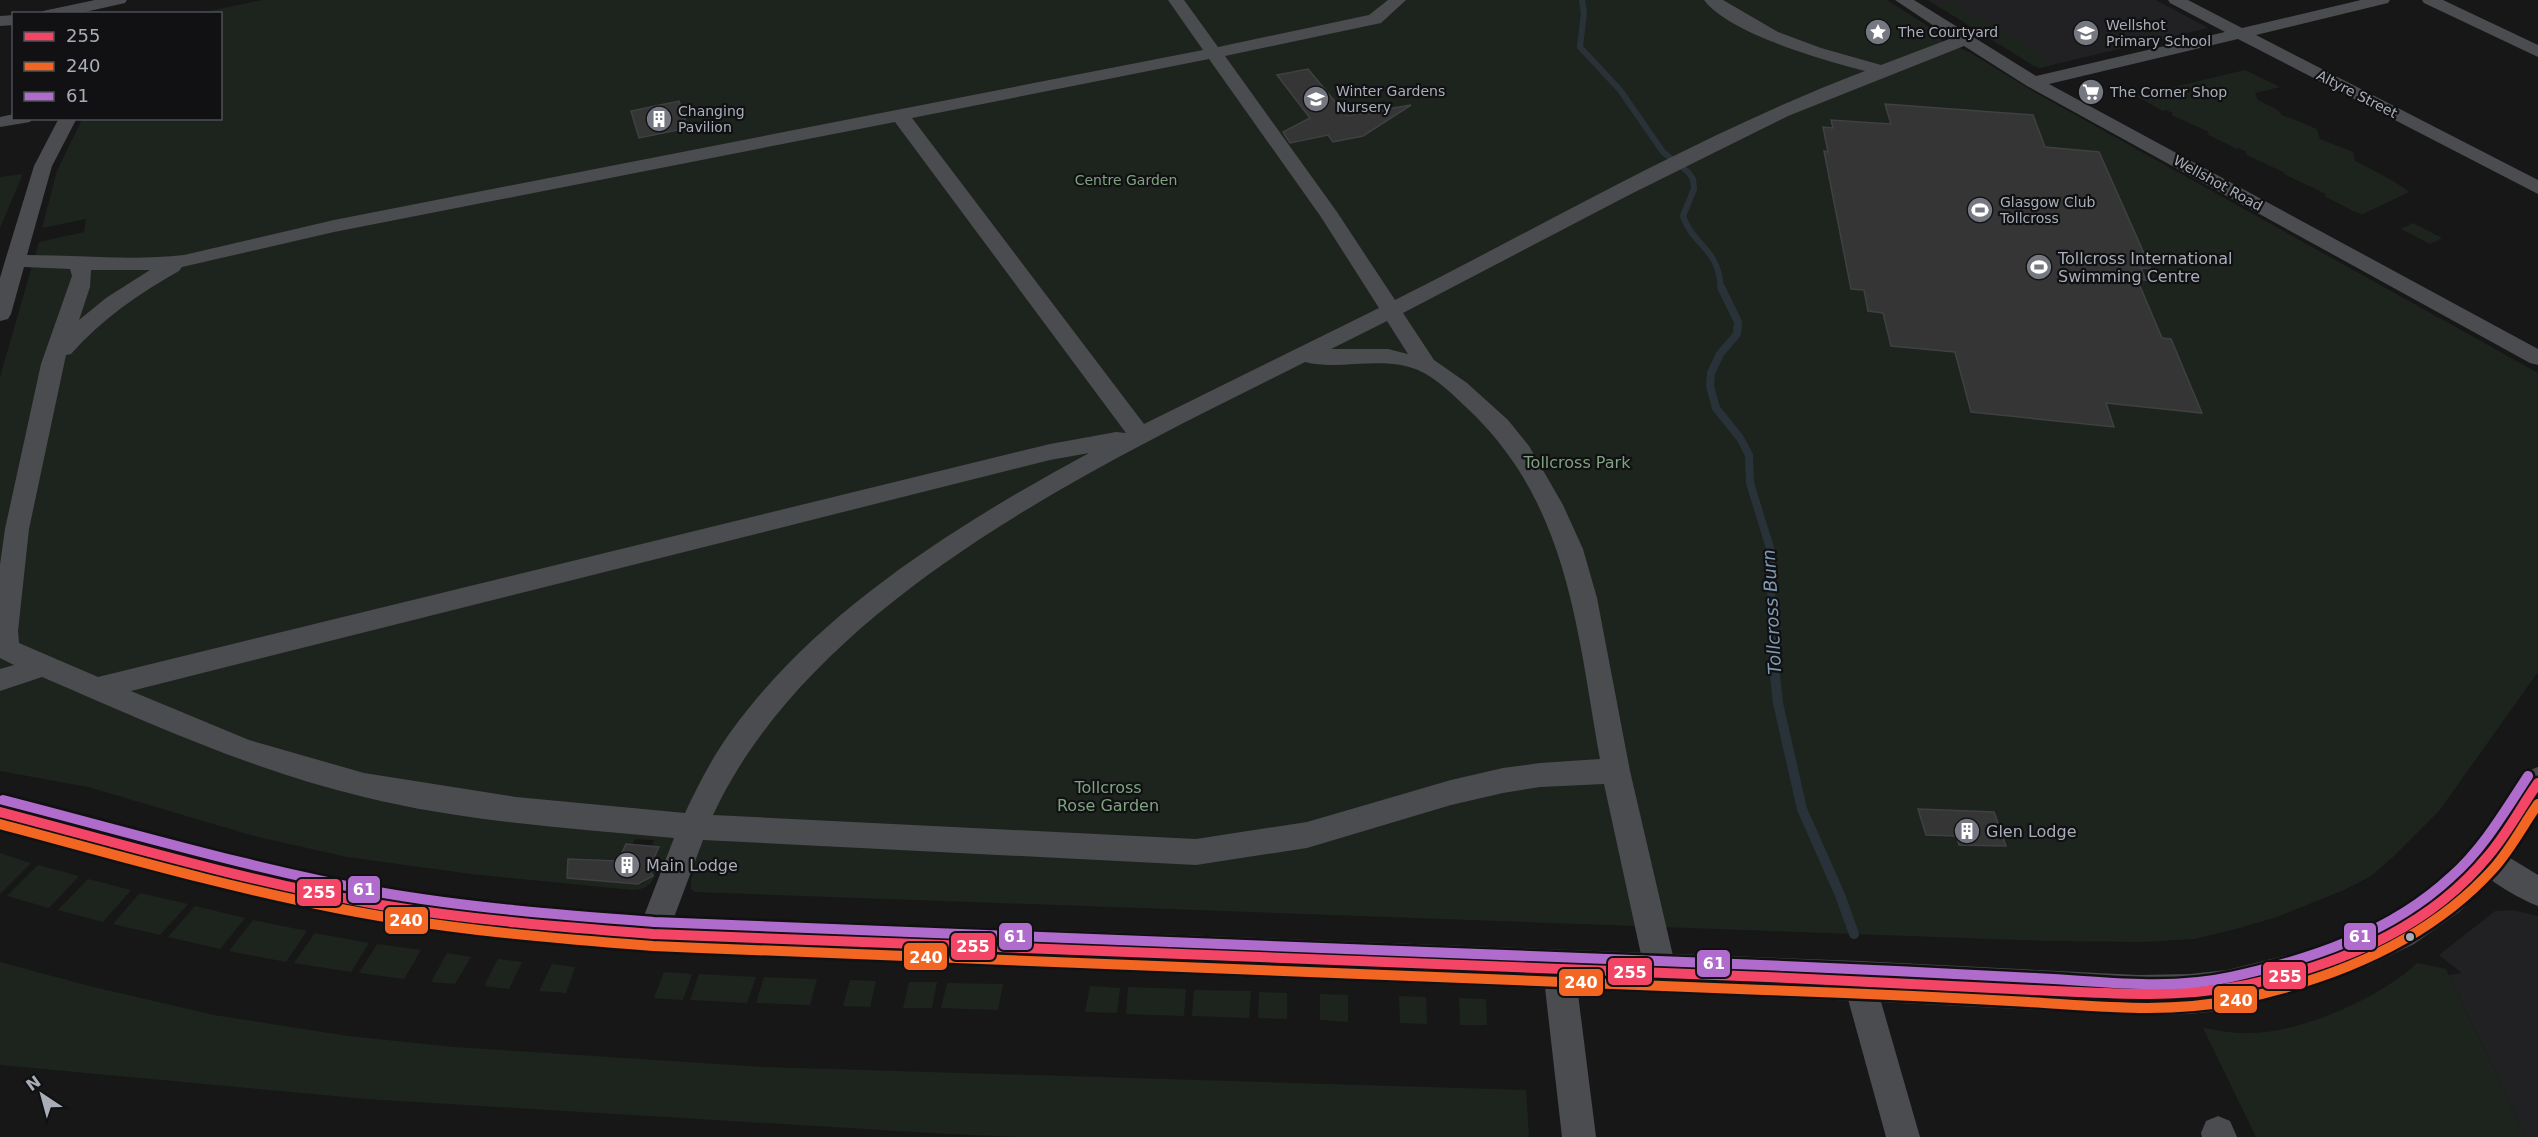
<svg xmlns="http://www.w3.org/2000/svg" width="2538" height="1137" font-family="'DejaVu Sans',sans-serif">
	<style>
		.built { fill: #212123 }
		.green { fill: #1d241e; fill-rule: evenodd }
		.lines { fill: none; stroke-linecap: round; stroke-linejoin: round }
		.stream-far2 { stroke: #2a3239; stroke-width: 6 }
		.stream-far1 { stroke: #2a3239; stroke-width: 8 }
		.stream { stroke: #2a3239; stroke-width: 10 }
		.building { fill: #353536; stroke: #3f4043; stroke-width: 1.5 }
		.street { fill: #4b4c50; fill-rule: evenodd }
		.secondary { fill: #4a4a4e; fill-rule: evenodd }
		.bus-1-casing { stroke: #111113; stroke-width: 15 }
		.bus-2-casing { stroke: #111113; stroke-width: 15 }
		.bus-3-casing { stroke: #111113; stroke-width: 15 }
		.bus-1 { stroke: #f34667; stroke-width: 10 }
		.bus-2 { stroke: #f26522; stroke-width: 10 }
		.bus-3 { stroke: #b06ccc; stroke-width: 10 }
		.bus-dot { fill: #a8adb8; stroke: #111113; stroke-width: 2 }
		.labels { text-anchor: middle; stroke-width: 4.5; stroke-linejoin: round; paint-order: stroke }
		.far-poi-label { font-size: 14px; fill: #a8adb8; stroke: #111113; text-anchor: start }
		.far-street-label { font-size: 14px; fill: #a8adb8; stroke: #111113 }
		.far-park-label { font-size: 14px; fill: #7fa381; stroke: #111113 }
		.poi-label { font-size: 16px; fill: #a8adb8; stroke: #111113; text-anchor: start }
		.park-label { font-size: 16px; fill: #7fa381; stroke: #111113 }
		.water-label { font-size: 18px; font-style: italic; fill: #7f9bb3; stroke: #111113 }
		.line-badge { stroke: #111113; stroke-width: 2 }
		.badge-label { font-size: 16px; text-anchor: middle; font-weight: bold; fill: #fff }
	</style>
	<rect width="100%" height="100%" fill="#171717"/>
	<!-- built -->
	<g class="built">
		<polygon points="1928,0 2156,0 2208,28 2039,68"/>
		<polygon points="2513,910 2538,916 2538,1137 2526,1137 2449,975 2462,973 2439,955 2495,911"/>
	</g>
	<!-- green -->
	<g class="green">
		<path d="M262 0H1887L1942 35V41L1969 52 2036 93 2538 373V672L2439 811 2393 857 2371 876 2344 890 2277 917 2236 929 2194 939 2143 942 2050 941 695 892 691 889V878L696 869 691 871 662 869V867L658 866C655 879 650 890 632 890L471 874 347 857 254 836 88 787 0 771V377L39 242 84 232 86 219 42 228 57 171 82 119 220 118V14L200 13ZM635 839 654 840 652 846 659 847 649 869 651 872 648 879 642 884 597 880 618 861 626 844 632 845Z"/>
		<polygon points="1953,1 2056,64 2041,68 2034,66 1936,5"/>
		<path d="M2245 70 2280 87 2255 93 2258 100 2276 109 2282 115 2317 129 2320 139 2353 152 2355 161C2364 165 2404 186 2409 192L2363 214 2357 213 2324 196 2326 194C2313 187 2298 182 2284 174L2285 173 2245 154 2247 152 2239 148 2237 149 2207 134 2209 132 2171 115 2173 113 2166 110 2163 111 2136 96Z"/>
		<polygon points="23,174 0,228 0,177"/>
		<polygon points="2413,223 2442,238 2430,244 2401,229"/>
		<polygon points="0,853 31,863 0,894"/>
		<polygon points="38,865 79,876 49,908 7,896"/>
		<polygon points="88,879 131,890 103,922 58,910"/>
		<polygon points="140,893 188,904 160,935 113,924"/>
		<polygon points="195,906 245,918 220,949 168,937"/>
		<polygon points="253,920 307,931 286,962 229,951"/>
		<polygon points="315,933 369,943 351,972 294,963"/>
		<polygon points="377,944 421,950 404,979 359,973"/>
		<polygon points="447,953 471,957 455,984 431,982"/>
		<polygon points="498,959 522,962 509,989 484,986"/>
		<polygon points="0,962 89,986 214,1015 348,1036 454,1047 764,1067 1526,1090 1529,1137 1017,1137 949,1134 366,1099 0,1065"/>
		<path d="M2417 963 2446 969 2526 1137H2256L2203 1028C2218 1030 2234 1034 2249 1033 2301 1033 2380 998 2417 963Z"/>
		<polygon points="552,964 575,967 566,993 539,991"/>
		<polygon points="664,972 692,974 683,1000 654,998"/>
		<polygon points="699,974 756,977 747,1003 690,1000"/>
		<polygon points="764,977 817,979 810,1005 756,1003"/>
		<polygon points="850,980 876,981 870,1007 843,1006"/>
		<polygon points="909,982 937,982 932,1008 903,1008"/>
		<polygon points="947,983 1003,984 998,1010 941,1008"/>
		<polygon points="1090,986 1120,988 1117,1013 1085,1012"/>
		<polygon points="1128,987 1186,989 1184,1016 1126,1014"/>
		<polygon points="1194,990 1251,991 1249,1018 1192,1016"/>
		<polygon points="1259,992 1287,993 1287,1019 1258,1018"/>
		<polygon points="1320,994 1348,995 1348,1022 1320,1020"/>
		<polygon points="1399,996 1426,997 1427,1024 1400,1023"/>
		<polygon points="1459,998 1486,999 1487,1025 1460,1025"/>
	</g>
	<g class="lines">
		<!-- stream-far2 -->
		<path class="stream-far2" d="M1582 0 1584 13 1580 47 1620 90 1663 152 1688 172 1693 179 1694 189 1683 216C1694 248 1718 246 1721 288"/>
		<!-- stream-far1 -->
		<polyline class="stream-far1" points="1721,287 1738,322 1737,334 1720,354 1711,373 1710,386 1716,408 1740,438 1749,455 1750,483 1770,548 1773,659"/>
		<!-- stream -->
		<polyline class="stream" points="1773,658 1778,703 1802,809 1840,895 1854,934"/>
	</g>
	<!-- building -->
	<g class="building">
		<polygon points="1308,69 1347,116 1411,105 1363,136 1333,142 1328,135 1290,143 1283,132 1310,118 1277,75"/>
		<polygon points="679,101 688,128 639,138 631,111"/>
		<polygon points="1885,104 2033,115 2045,147 2099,152 2151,269 2141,268 2146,280 2137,279 2162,338 2171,339 2202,413 2106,403 2114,427 1971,412 1955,352 1891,346 1883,313 1868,311 1864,290 1851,289 1824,151 1828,152 1823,127 1833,128 1831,120 1891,124"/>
		<polygon points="1918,809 1994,812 2006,846 1959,845 1957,836 1926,835"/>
		<polygon points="626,844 659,847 649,869 653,876 638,884 567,878 568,859 618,861"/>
	</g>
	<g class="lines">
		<!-- street -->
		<g class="street">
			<polygon points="95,0 127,0 125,3 76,14 41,14 43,11"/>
			<path d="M1168 0H1184L1218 47 1369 15 1388 0H1406L1381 23 1225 56 1337 212 1395 300C1550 222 1702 133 1865 71 1823 60 1730 34 1704 0H1723L1778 32 1821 48 1881 65 1952 38 1895 0H1914L2036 76 2225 32 2170 3 2168 0H2188L2242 28 2361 0H2390L2388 3 2256 35 2538 180V194L2238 39 2049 84 2538 349V365L2530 363 2027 86 1964 46 1788 116 1631 194 1403 313 1434 360 1467 383 1508 420 1529 446 1563 505 1583 549 1597 598 1630 771 1677 973 1672 984 1661 988 1650 984 1645 973 1604 784 1540 787 1503 793 1451 805 1307 848 1196 865 703 840 664 944 653 948 642 944 637 934 674 838C571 828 465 822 364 797 251 770 147 722 42 677L0 691V669L14 665 0 658V565L5 529 41 364 72 276 70 269 24 267 11 314 8 319 0 321V278L5 261 34 166 59 118H77L52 166 27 255C80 255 131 261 184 255L334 220 1203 50ZM1209 59 1321 217 1379 308 1144 424 912 118ZM895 122 1126 433 1116 432 1050 444 98 677 19 643 18 631 29 529 66 355 71 354C102 319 138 294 179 271L182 267 334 232ZM91 270H150L106 298 79 320 90 287ZM1387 321 1408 354 1388 349H1331ZM1305 362C1339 371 1382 355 1418 370 1437 378 1454 396 1468 409 1569 504 1577 631 1600 759L1540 763 1503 768 1451 780 1307 822 1196 839 713 815C814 598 1101 464 1305 362ZM1089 453C960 523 819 610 732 730 713 756 698 785 685 813L516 797 364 773 249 740 131 691 1050 460Z"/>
			<polygon points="2422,0 2443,0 2538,45 2538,57 2424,3"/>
			<polygon points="14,15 14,25 0,26 0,16"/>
			<polygon points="14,114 14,118 33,118 30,122 0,127 0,117"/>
			<path d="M2486 846 2497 850 2538 875V906C2519 899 2479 876 2471 859L2475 850Z"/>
			<polygon points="1559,955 1570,959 1575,970 1596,1137 1562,1137 1543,970 1548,959"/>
			<polygon points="1859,966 1870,970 1875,981 1920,1137 1886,1137 1843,981 1848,970"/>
			<polygon points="2218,1116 2230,1121 2237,1137 2202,1137 2201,1133 2206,1121"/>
		</g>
		<!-- secondary -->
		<path class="secondary" d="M2538 767V814L2500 871 2459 912 2414 944 2368 966 2309 988 2227 1010 2190 1014 2138 1015 1859 1001 653 953C561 945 469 938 378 922 250 899 126 861 0 828V796C113 824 226 857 341 879 444 899 548 907 653 915L1859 961 2138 975 2190 974 2227 970 2309 950 2342 938 2386 918 2431 886 2472 847 2525 772Z"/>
		<!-- bus-1 casing -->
		<g class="bus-1-casing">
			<path id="bus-1" d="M0 812C126 845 252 883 381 905 471 920 562 927 653 934 1024 948 1396 962 1767 977 1856 981 1945 986 2033 990 2117 993 2186 1001 2268 980 2352 959 2432 924 2488 856 2507 834 2521 807 2538 783"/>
		</g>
		<!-- bus-2 casing -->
		<g class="bus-2-casing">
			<path id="bus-2" d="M0 824C113 854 226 887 341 909 444 929 548 938 653 946 1023 961 1393 975 1764 990 1852 993 1940 997 2029 1002 2097 1006 2167 1014 2235 1000 2331 980 2426 943 2493 869 2511 849 2523 825 2538 804"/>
		</g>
		<!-- bus-3 casing -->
		<g class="bus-3-casing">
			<path id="bus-3" d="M3 800C128 832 252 869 378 892 469 908 562 915 654 922 1023 937 1392 951 1761 965 1852 969 1944 973 2035 978 2100 981 2167 991 2231 977 2309 960 2391 933 2451 877 2483 849 2505 811 2528 776"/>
		</g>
		<!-- bus-1 -->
		<use href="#bus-1" class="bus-1"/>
		<!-- bus-2 -->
		<use href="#bus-2" class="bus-2"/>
		<!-- bus-3 -->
		<use href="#bus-3" class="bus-3"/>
	</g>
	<!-- icons -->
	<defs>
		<g id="sight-disc" transform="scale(1.35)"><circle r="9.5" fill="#757880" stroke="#111113"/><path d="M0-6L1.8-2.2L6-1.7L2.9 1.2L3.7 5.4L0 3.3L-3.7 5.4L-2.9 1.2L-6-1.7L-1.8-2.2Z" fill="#fff"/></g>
		<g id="school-disc" transform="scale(1.35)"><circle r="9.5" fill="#757880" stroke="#111113"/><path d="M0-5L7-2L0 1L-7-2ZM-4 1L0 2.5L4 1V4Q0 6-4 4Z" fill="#fff"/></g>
		<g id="supermarket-disc" transform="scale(1.35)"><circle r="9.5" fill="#757880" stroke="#111113"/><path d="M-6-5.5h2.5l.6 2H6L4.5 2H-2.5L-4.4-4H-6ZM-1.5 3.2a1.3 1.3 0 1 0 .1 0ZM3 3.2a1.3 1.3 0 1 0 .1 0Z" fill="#fff"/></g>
		<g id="building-disc" transform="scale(1.35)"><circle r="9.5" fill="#757880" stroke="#111113"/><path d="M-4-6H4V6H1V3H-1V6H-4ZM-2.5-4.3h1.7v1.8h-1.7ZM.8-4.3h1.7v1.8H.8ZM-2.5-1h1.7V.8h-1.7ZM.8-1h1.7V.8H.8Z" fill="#fff"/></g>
		<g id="stadium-disc" transform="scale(1.35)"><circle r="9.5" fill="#757880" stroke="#111113"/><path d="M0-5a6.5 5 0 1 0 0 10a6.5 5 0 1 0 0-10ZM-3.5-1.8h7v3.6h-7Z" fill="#fff"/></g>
	</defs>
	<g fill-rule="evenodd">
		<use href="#sight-disc" x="1878" y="32"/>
		<use href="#school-disc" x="2086" y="33"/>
		<use href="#supermarket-disc" x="2091" y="92"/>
		<use href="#school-disc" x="1316" y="99"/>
		<use href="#building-disc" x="659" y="119"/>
		<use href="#stadium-disc" x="1980" y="210"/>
		<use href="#stadium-disc" x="2039" y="267"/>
		<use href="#building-disc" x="1967" y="831"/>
		<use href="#building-disc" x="627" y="865"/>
	</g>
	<!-- markers -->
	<circle class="bus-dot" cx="2410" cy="937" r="5"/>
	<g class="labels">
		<!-- far-poi labels -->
		<g class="far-poi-label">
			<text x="2106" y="30">Wellshot<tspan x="2106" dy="16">Primary School</tspan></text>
			<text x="1898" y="37">The Courtyard</text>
			<text x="1336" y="96">Winter Gardens<tspan x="1336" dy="16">Nursery</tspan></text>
			<text x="2110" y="97">The Corner Shop</text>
			<text x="678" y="116">Changing<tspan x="678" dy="16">Pavilion</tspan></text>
			<text x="2000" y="207">Glasgow Club<tspan x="2000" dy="16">Tollcross</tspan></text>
		</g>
		<!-- far-street labels -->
		<g class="far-street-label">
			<text transform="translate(2357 94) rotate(27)" y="5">Altyre Street</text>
			<text transform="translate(2218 183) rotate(29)" y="5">Wellshot Road</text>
		</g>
		<!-- far-park labels -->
		<g class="far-park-label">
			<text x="1126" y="185">Centre Garden</text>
		</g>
		<!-- poi labels -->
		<g class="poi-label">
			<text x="2058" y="264">Tollcross International<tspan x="2058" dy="18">Swimming Centre</tspan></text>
			<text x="1986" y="837">Glen Lodge</text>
			<text x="646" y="871">Main Lodge</text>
		</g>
		<!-- park labels -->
		<g class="park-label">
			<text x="1577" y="468">Tollcross Park</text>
			<text x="1108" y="793">Tollcross<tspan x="1108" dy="18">Rose Garden</tspan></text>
		</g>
		<!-- water labels -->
		<g class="water-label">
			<text transform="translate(1772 612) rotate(-93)" y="6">Tollcross Burn</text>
		</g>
	</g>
	<g class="line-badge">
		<rect x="347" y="875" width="34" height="29" rx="6" fill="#b06ccc"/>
		<rect x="296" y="878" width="46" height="29" rx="6" fill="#f34667"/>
		<rect x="384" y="906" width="45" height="29" rx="6" fill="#f26522"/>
		<rect x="998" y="922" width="35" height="29" rx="6" fill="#b06ccc"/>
		<rect x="2343" y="922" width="34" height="29" rx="6" fill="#b06ccc"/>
		<rect x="950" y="932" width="46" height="29" rx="6" fill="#f34667"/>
		<rect x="903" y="942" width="45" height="29" rx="6" fill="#f26522"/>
		<rect x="1696" y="949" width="35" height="29" rx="6" fill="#b06ccc"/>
		<rect x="1607" y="957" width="46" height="29" rx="6" fill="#f34667"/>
		<rect x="2262" y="961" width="45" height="29" rx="6" fill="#f34667"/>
		<rect x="1558" y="968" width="46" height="29" rx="6" fill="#f26522"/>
		<rect x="2213" y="985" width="45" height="29" rx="6" fill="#f26522"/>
	</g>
	<g class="badge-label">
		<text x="364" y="895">61</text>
		<text x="319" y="898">255</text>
		<text x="406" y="926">240</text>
		<text x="1015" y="942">61</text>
		<text x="2360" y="942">61</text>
		<text x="973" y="952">255</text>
		<text x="926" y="963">240</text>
		<text x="1714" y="969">61</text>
		<text x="1630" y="978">255</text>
		<text x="2285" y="982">255</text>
		<text x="1581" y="988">240</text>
		<text x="2236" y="1006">240</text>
	</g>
	<!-- legend -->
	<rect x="12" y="12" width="210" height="108" fill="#111113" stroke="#4d4f55" stroke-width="1.5"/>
	<rect x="24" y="32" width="30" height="9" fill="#f34667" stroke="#4d4f55" stroke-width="1.5"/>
	<text x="66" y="42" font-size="18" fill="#a8adb8">255</text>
	<rect x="24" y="62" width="30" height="9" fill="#f26522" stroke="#4d4f55" stroke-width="1.5"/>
	<text x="66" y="72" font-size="18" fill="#a8adb8">240</text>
	<rect x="24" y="92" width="30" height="9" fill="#b06ccc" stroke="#4d4f55" stroke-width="1.5"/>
	<text x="66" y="102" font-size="18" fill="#a8adb8">61</text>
	<!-- north arrow -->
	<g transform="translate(42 1095) rotate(324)" stroke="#111113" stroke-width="4.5" paint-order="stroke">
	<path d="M0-4.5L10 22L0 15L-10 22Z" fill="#a8adb8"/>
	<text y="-9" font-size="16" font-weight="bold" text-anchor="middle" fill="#a8adb8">N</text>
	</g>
</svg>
